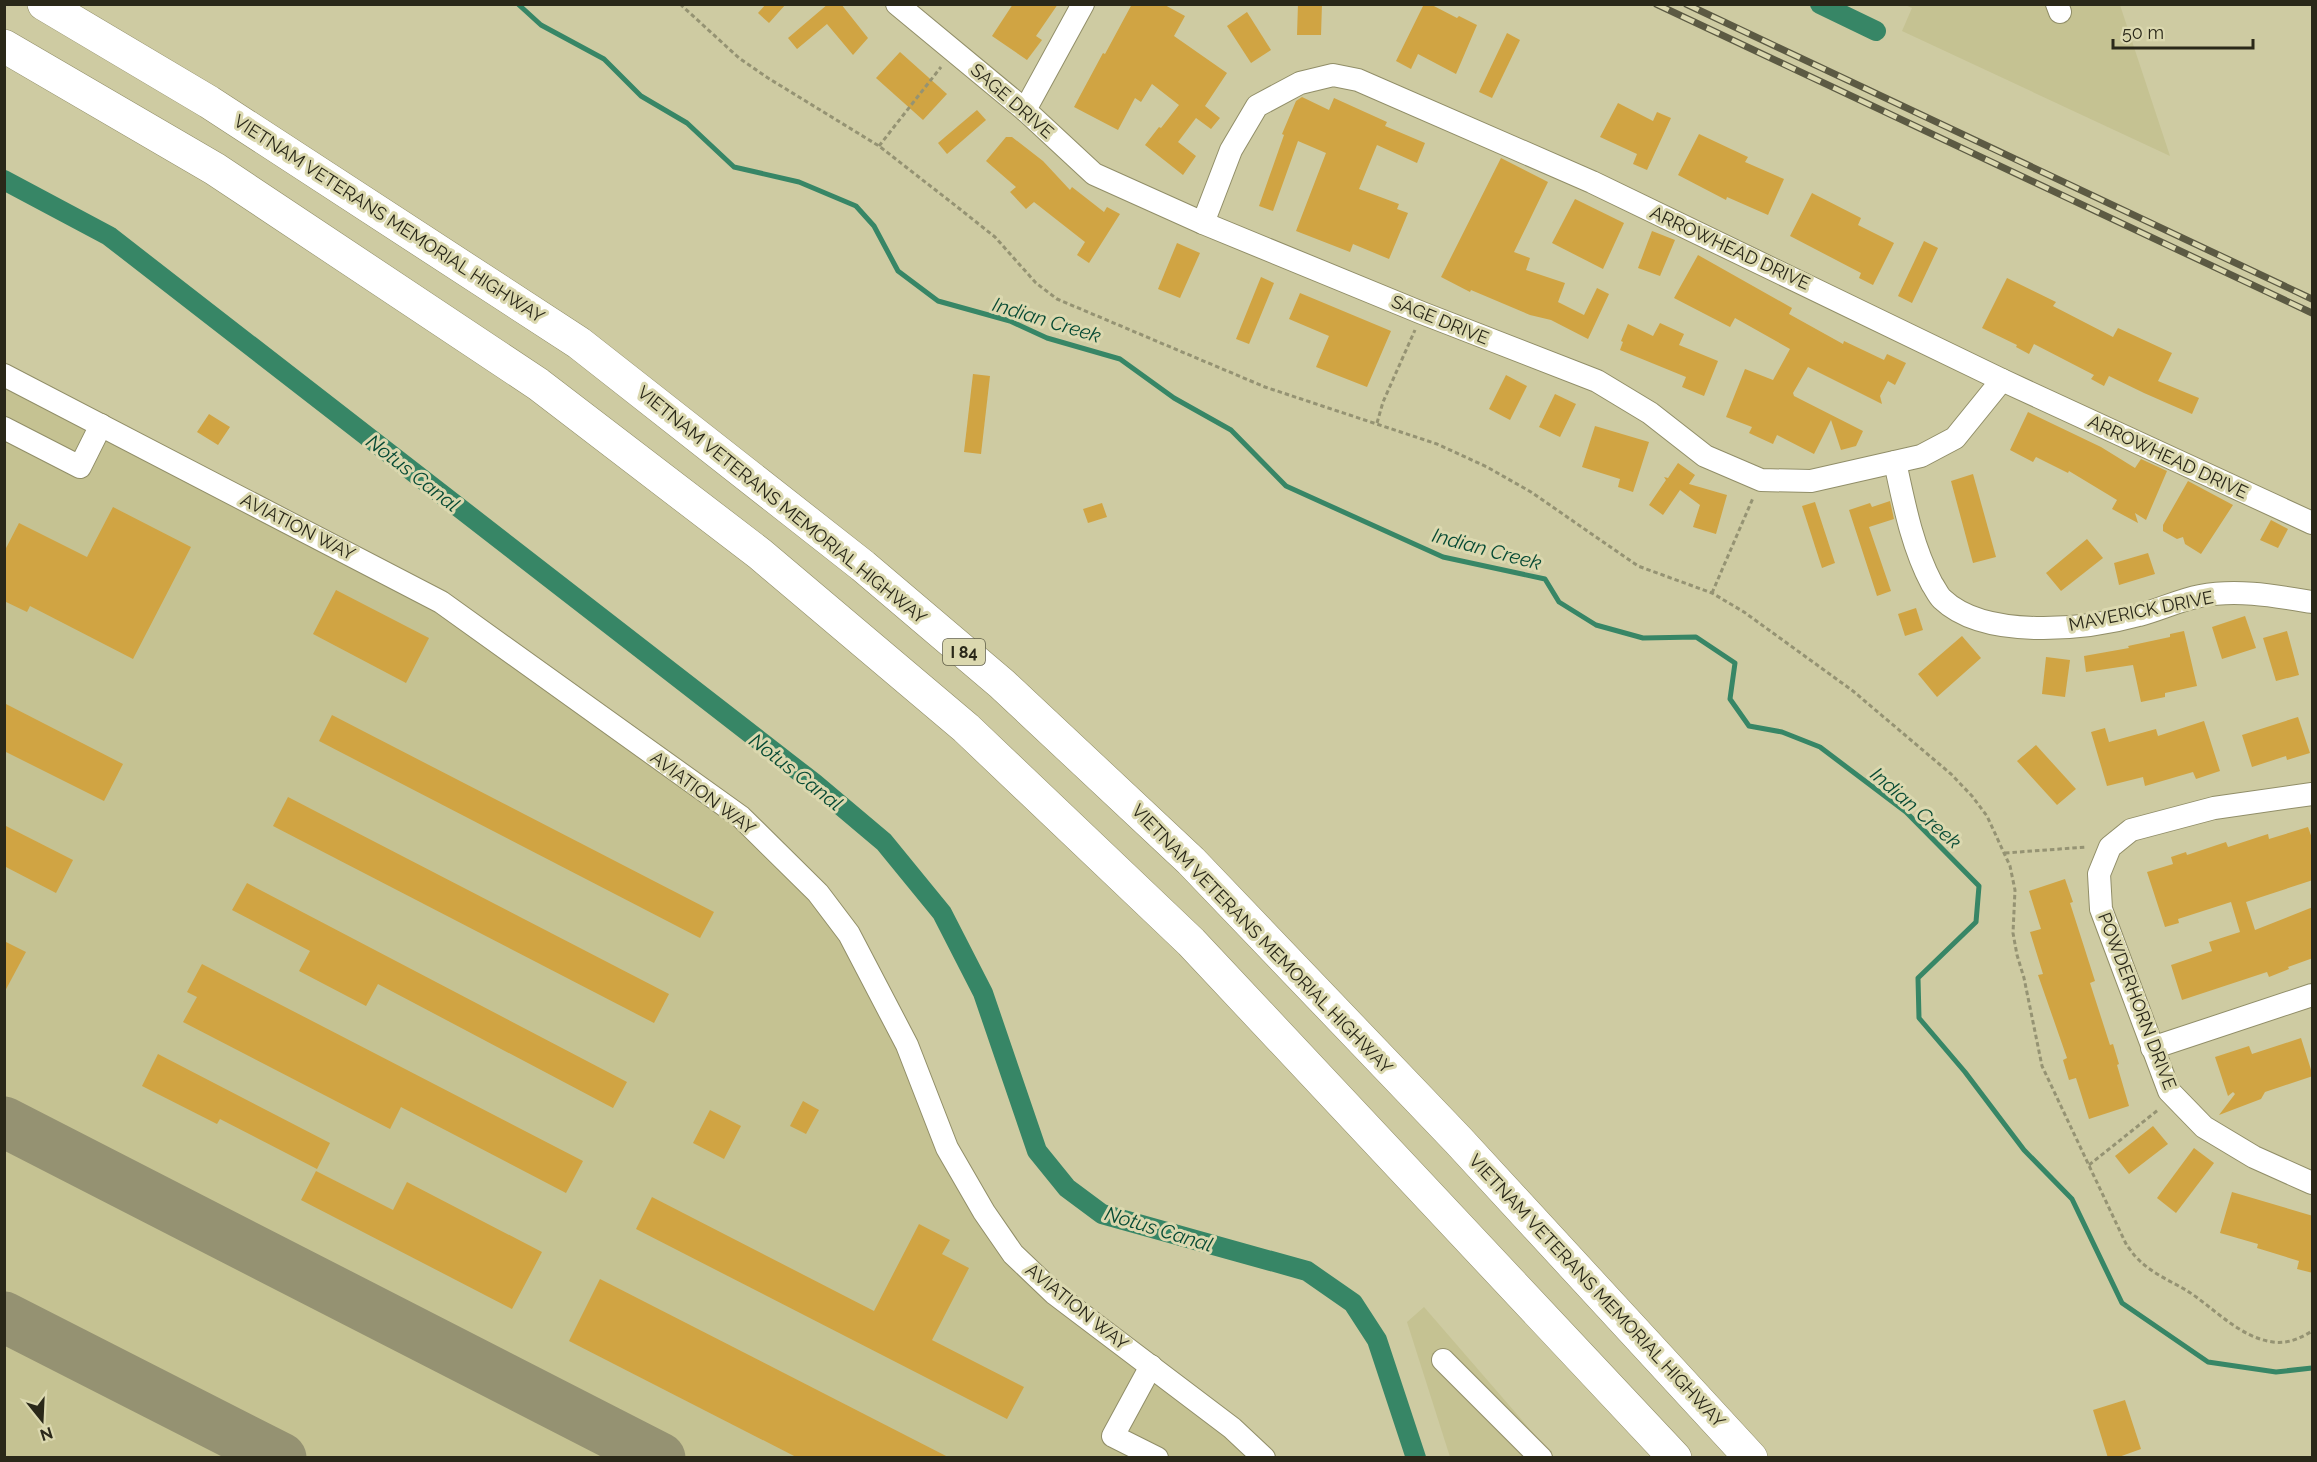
<svg xmlns="http://www.w3.org/2000/svg" width="2317" height="1462" font-family="Raleway,sans-serif">
	<style>
		.built { fill: #c5c292 }
		.lines { fill: none; stroke-linecap: round; stroke-linejoin: round }
		.stream { stroke: #378666; stroke-width: 5 }
		.canal { stroke: #378666; stroke-width: 20 }
		.taxiway { stroke: #959272; stroke-width: 51 }
		.building { fill: #d0a443 }
		.minor-casing { stroke: #918e68; stroke-width: 24 }
		.highway-casing { stroke: #918e68; stroke-width: 34 }
		.path { stroke: #959373; stroke-width: 3; stroke-dasharray: 4.5 3; stroke-linecap: butt }
		.minor { stroke: #fff; stroke-width: 22 }
		.highway { stroke: #fff; stroke-width: 33 }
		.rail-casing { stroke: #5c5a43; stroke-width: 7 }
		.rail { stroke: #dbd8af; stroke-width: 4.5; stroke-dasharray: 14; stroke-linecap: butt }
		.labels { text-anchor: middle; stroke-width: 6; stroke-linejoin: round; paint-order: stroke }
		.shield { fill: #dbd8af; stroke: #5f5d46; stroke-width: 1.5 }
		.shield-label { font-size: 16px; font-weight: bold; fill: #2a2819 }
		.street-label { font-size: 18px; fill: #2a2819; stroke: #dbd8af }
		.water-label { font-size: 20px; font-style: italic; fill: #074a34; stroke: #dbd8af }
	</style>
	<rect width="100%" height="100%" fill="#cecba2"/>
	<!-- built -->
	<g class="built">
		<polygon points="1905,5 2120,5 2170,156 1902,31 1912,8"/>
		<polygon points="4,375 441,602 741,817 818,893 907,1045 1013,1254 1261,1457 5,1457"/>
		<polygon points="1424,1307 1554,1457 1450,1457 1407,1322"/>
	</g>
	<g class="lines">
		<!-- stream -->
		<polyline class="stream" points="518,4 541,25 604,59 641,96 687,123 734,167 799,182 856,206 874,226 898,271 938,301 1010,321 1047,338 1120,359 1174,398 1231,430 1286,486 1443,557 1545,579 1559,602 1596,625 1643,638 1696,637 1735,663 1730,699 1749,726 1782,732 1820,747 1906,812 1979,886 1976,922 1918,978 1919,1018 1965,1072 2024,1150 2072,1199 2122,1303 2208,1362 2276,1372 2312,1368"/>
		<!-- canal -->
		<g class="canal">
			<polyline points="1820,4 1876,31"/>
			<polyline points="4,180 109,236 814,783 884,842 942,913 983,993 1037,1151 1067,1188 1102,1214 1307,1271 1353,1303 1377,1340 1416,1458"/>
		</g>
		<!-- taxiway -->
		<g class="taxiway">
			<polyline points="4,1122 660,1458"/>
			<polyline points="4,1317 281,1458"/>
		</g>
	</g>
	<!-- building -->
	<g class="building">
		<polygon points="766,4 786,4 769,23 758,13"/>
		<polygon points="828,4 841,4 868,38 853,55 827,24 797,49 788,38"/>
		<polygon points="1013,4 1058,4 1036,36 1042,40 1027,60 992,36"/>
		<polygon points="1132,4 1163,4 1185,16 1174,36 1227,73 1205,106 1220,118 1211,129 1196,118 1178,142 1196,156 1183,175 1145,145 1159,127 1161,128 1179,105 1152,84 1141,102 1135,98 1118,130 1074,107 1103,53 1105,54"/>
		<polygon points="1298,4 1322,4 1321,35 1297,35"/>
		<polygon points="1424,4 1430,4 1457,18 1459,16 1477,25 1456,74 1418,54 1411,69 1396,61"/>
		<polygon points="1247,12 1271,50 1251,63 1227,26"/>
		<polygon points="1507,33 1520,40 1492,98 1479,92"/>
		<polygon points="900,52 947,94 923,120 876,78"/>
		<polygon points="1302,97 1329,110 1334,98 1387,122 1385,126 1425,143 1417,163 1377,145 1359,189 1399,204 1397,209 1408,213 1389,259 1353,244 1350,252 1296,231 1326,153 1298,141 1273,211 1259,206 1284,135 1282,134 1296,101"/>
		<polygon points="1618,103 1653,121 1657,112 1671,118 1647,170 1633,164 1637,154 1600,137"/>
		<polygon points="977,110 986,120 947,154 938,143"/>
		<polygon points="1699,134 1748,157 1745,162 1784,179 1768,215 1727,197 1726,200 1678,175"/>
		<polygon points="1006,137 1012,137 1043,161 1070,190 1072,187 1104,212 1107,207 1120,214 1089,263 1077,255 1085,242 1034,202 1026,209 1010,192 1016,187 986,161"/>
		<polygon points="1501,158 1548,182 1514,252 1530,258 1526,270 1565,283 1558,302 1584,315 1597,288 1609,294 1588,339 1551,320 1530,315 1471,290 1470,292 1441,277"/>
		<polygon points="1812,193 1861,218 1858,225 1894,243 1873,285 1859,278 1861,273 1790,236"/>
		<polygon points="1575,199 1624,223 1603,269 1552,243"/>
		<polygon points="1652,231 1675,240 1660,276 1638,268"/>
		<polygon points="1924,241 1938,248 1912,303 1898,296"/>
		<polygon points="1177,243 1200,253 1180,298 1158,289"/>
		<polygon points="1698,255 1792,308 1789,314 1843,344 1844,341 1884,360 1887,354 1906,363 1895,385 1888,381 1880,396 1882,404 1808,367 1793,393 1794,396 1863,431 1856,446 1841,450 1831,420 1814,454 1777,435 1773,444 1749,433 1752,427 1726,417 1745,369 1773,380 1790,349 1735,318 1730,327 1674,298"/>
		<polygon points="1261,277 1274,283 1249,344 1236,339"/>
		<polygon points="2007,278 2056,302 2053,306 2113,337 2118,328 2172,353 2158,381 2199,398 2192,414 2144,393 2109,376 2104,386 2091,379 2094,375 2034,344 2029,354 2016,347 2017,345 1982,328"/>
		<polygon points="1300,293 1391,331 1367,387 1316,367 1329,336 1289,319"/>
		<polygon points="1660,323 1684,334 1679,345 1718,361 1704,396 1682,387 1686,377 1620,350 1623,342 1621,341 1628,324 1653,336"/>
		<polygon points="973,374 990,376 981,454 964,452"/>
		<polygon points="1506,375 1527,386 1510,420 1489,409"/>
		<polygon points="1555,394 1576,404 1560,437 1539,427"/>
		<polygon points="2028,412 2101,447 2135,468 2141,459 2167,471 2146,520 2135,513 2138,523 2112,509 2117,500 2069,471 2068,473 2036,457 2033,462 2010,450"/>
		<polygon points="209,414 230,427 218,445 197,432"/>
		<polygon points="1595,426 1649,442 1633,492 1618,487 1620,479 1582,467"/>
		<polygon points="1678,463 1695,475 1689,484 1727,495 1716,534 1693,527 1700,505 1680,490 1663,515 1649,505 1666,480 1664,477 1668,478"/>
		<polygon points="1973,474 1996,557 1973,563 1951,481"/>
		<polygon points="2188,481 2233,505 2201,554 2185,544 2183,537 2177,539 2163,531 2163,525"/>
		<polygon points="1890,501 1894,519 1869,527 1891,591 1877,596 1849,510 1870,503 1872,507"/>
		<polygon points="1815,502 1835,563 1822,568 1802,506"/>
		<polygon points="1102,503 1107,517 1088,523 1083,509"/>
		<polygon points="113,507 191,547 133,659 30,606 27,612 4,601 4,552 19,523 87,557"/>
		<polygon points="2271,520 2288,529 2278,548 2260,540"/>
		<polygon points="2087,539 2103,558 2061,591 2046,573"/>
		<polygon points="2148,553 2155,574 2119,585 2114,563"/>
		<polygon points="336,590 429,638 406,683 313,634"/>
		<polygon points="1916,608 1923,630 1905,636 1898,614"/>
		<polygon points="2245,616 2256,648 2222,659 2212,627"/>
		<polygon points="2184,631 2197,686 2165,693 2165,697 2141,702 2133,665 2086,672 2084,656 2129,648 2128,646 2170,637 2170,634"/>
		<polygon points="2287,631 2299,675 2276,681 2263,638"/>
		<polygon points="1962,636 1981,658 1937,697 1918,674"/>
		<polygon points="2046,657 2070,660 2065,697 2042,694"/>
		<polygon points="4,703 123,764 104,801 4,751"/>
		<polygon points="332,715 714,912 700,938 319,741"/>
		<polygon points="2298,717 2310,753 2287,760 2286,756 2252,767 2242,735"/>
		<polygon points="2204,721 2220,771 2196,779 2193,772 2145,786 2143,777 2107,786 2091,732 2105,728 2109,742 2156,729 2158,736"/>
		<polygon points="2036,745 2076,789 2057,805 2017,761"/>
		<polygon points="288,797 669,994 654,1023 273,826"/>
		<polygon points="4,825 73,860 56,893 4,866"/>
		<polygon points="2308,827 2313,841 2313,880 2246,902 2255,930 2313,907 2313,958 2288,967 2289,969 2269,977 2267,972 2182,1000 2171,965 2212,951 2209,942 2240,932 2231,902 2178,919 2179,923 2165,927 2147,872 2173,864 2171,857 2186,852 2187,855 2226,842 2228,847 2268,834 2269,839"/>
		<polygon points="2065,879 2073,902 2070,903 2095,981 2090,983 2110,1045 2113,1044 2119,1064 2117,1065 2129,1106 2089,1119 2076,1078 2069,1080 2063,1060 2067,1058 2038,975 2043,974 2030,932 2041,929 2029,891"/>
		<polygon points="247,883 627,1082 613,1108 378,984 366,1006 299,971 310,951 232,910"/>
		<polygon points="4,941 26,952 4,993"/>
		<polygon points="202,964 583,1161 566,1193 401,1107 390,1129 183,1022 197,997 187,992"/>
		<polygon points="2301,1038 2313,1076 2265,1092 2261,1099 2219,1115 2235,1094 2233,1092 2228,1096 2215,1057 2249,1046 2252,1054"/>
		<polygon points="158,1054 330,1143 317,1169 220,1119 217,1124 142,1086"/>
		<polygon points="803,1101 819,1110 806,1134 790,1126"/>
		<polygon points="710,1110 741,1126 724,1159 693,1143"/>
		<polygon points="2153,1126 2168,1144 2129,1174 2115,1156"/>
		<polygon points="2194,1148 2214,1163 2176,1213 2157,1198"/>
		<polygon points="316,1171 393,1210 407,1182 542,1252 512,1309 301,1200"/>
		<polygon points="2232,1192 2313,1216 2313,1273 2297,1269 2299,1261 2257,1248 2258,1244 2220,1233"/>
		<polygon points="652,1197 874,1311 919,1224 950,1240 942,1254 969,1268 932,1340 1024,1387 1007,1419 636,1229"/>
		<polygon points="600,1279 950,1458 798,1458 569,1341"/>
		<polygon points="2125,1400 2141,1449 2116,1458 2108,1458 2093,1410"/>
	</g>
	<g class="lines">
		<!-- minor casing -->
		<g class="minor-casing">
			<g id="minor">
				<polyline points="897,4 1025,110 1094,174 1203,223 1422,313 1597,381 1650,413 1705,456 1761,480 1811,481 1921,456 1955,438 2002,380"/>
				<polyline points="2057,4 2060,12"/>
				<polyline points="1025,110 1083,4"/>
				<polyline points="1203,223 1231,150 1257,106 1300,83 1333,75 1358,80 1592,182 2002,380 2312,523"/>
				<polyline points="4,375 441,602 741,817 818,893 849,934 907,1045 947,1148 984,1212 1013,1254 1055,1294 1232,1428 1264,1458"/>
				<polyline points="4,428 80,467 101,425"/>
				<path d="M1895 462C1904 504 1912 546 1932 584 1935 588 1938 595 1942 599 1985 640 2085 630 2139 615 2159 610 2179 600 2200 596 2238 589 2275 596 2312 602"/>
				<polyline points="2312,794 2214,808 2131,830 2110,847 2099,874 2101,909 2169,1091 2204,1127 2254,1157 2312,1183"/>
				<polyline points="2152,1048 2312,995"/>
				<polyline points="1443,1360 1541,1458"/>
				<polyline points="1151,1366 1113,1436 1157,1458"/>
			</g>
		</g>
		<!-- highway casing -->
		<g class="highway-casing">
			<g id="highway">
				<polyline points="44,4 209,102 579,343 863,566 1002,684 1191,861 1458,1140 1751,1458"/>
				<polyline points="4,46 215,169 538,384 760,554 966,728 1191,942 1675,1458"/>
			</g>
		</g>
		<!-- path -->
		<g class="path">
			<path d="M680 4 739 58 768 78 879 146 956 206 995 237 1036 283 1057 299 1265 387 1437 444 1487 467 1531 492 1638 566 1712 593 1744 612 1853 691 1951 774 1972 796 1987 816 2010 866 2015 890 2013 933 2017 955 2024 978 2042 1066 2127 1246C2131 1250 2134 1256 2139 1260 2152 1273 2170 1281 2186 1290 2213 1307 2240 1338 2273 1342 2288 1344 2301 1338 2312 1331"/>
			<polyline points="879,146 941,67"/>
			<polyline points="1377,423 1383,402 1415,330"/>
			<polyline points="1712,593 1753,498"/>
			<polyline points="2005,853 2087,847"/>
			<polyline points="2089,1165 2158,1110"/>
		</g>
		<!-- minor -->
		<use href="#minor" class="minor"/>
		<!-- highway -->
		<use href="#highway" class="highway"/>
		<!-- rail casing -->
		<g class="rail-casing">
			<g id="rail">
				<polyline points="1656,4 2312,313"/>
				<polyline points="1686,4 2312,299"/>
			</g>
		</g>
		<!-- rail -->
		<use href="#rail" class="rail"/>
	</g>
	<g class="labels">
		<!-- shield labels -->
		<rect class="shield" x="943" y="639" width="42" height="26" rx="4.5"/>
		<g class="shield-label">
			<text x="964" y="658">I 84</text>
		</g>
		<!-- street labels -->
		<g class="street-label">
			<text transform="translate(1012 101) rotate(41)" y="6">SAGE DRIVE</text>
			<text transform="translate(389 219) rotate(33)" y="6">VIETNAM VETERANS MEMORIAL HIGHWAY</text>
			<text transform="translate(1730 248) rotate(25)" y="6">ARROWHEAD DRIVE</text>
			<text transform="translate(1440 320) rotate(22)" y="6">SAGE DRIVE</text>
			<text transform="translate(2168 457) rotate(25)" y="6">ARROWHEAD DRIVE</text>
			<text transform="translate(782 505) rotate(39)" y="6">VIETNAM VETERANS MEMORIAL HIGHWAY</text>
			<text transform="translate(298 527) rotate(27)" y="6">AVIATION WAY</text>
			<text transform="translate(2141 611) rotate(-11)" y="6">MAVERICK DRIVE</text>
			<text transform="translate(703 793) rotate(37)" y="6">AVIATION WAY</text>
			<text transform="translate(1262 939) rotate(46)" y="6">VIETNAM VETERANS MEMORIAL HIGHWAY</text>
			<text transform="translate(2137 1001) rotate(69)" y="6">POWDERHORN DRIVE</text>
			<text transform="translate(1597 1291) rotate(47)" y="6">VIETNAM VETERANS MEMORIAL HIGHWAY</text>
			<text transform="translate(1077 1307) rotate(39)" y="6">AVIATION WAY</text>
		</g>
		<!-- water labels -->
		<g class="water-label">
			<text transform="translate(1047 320) rotate(17)" y="7">Indian Creek</text>
			<text transform="translate(413 473) rotate(38)" y="7">Notus Canal</text>
			<text transform="translate(1487 549) rotate(15)" y="7">Indian Creek</text>
			<text transform="translate(796 772) rotate(38)" y="7">Notus Canal</text>
			<text transform="translate(1916 808) rotate(41)" y="7">Indian Creek</text>
			<text transform="translate(1159 1229) rotate(17)" y="7">Notus Canal</text>
		</g>
	</g>
	<!-- border -->
	<rect width="2317" height="1462" fill="none" stroke="#2a2819" stroke-width="12"/>
	<!-- north arrow -->
	<g transform="translate(42 1420) rotate(162)" stroke="#dbd8af" stroke-width="4.5" paint-order="stroke">
	<path d="M0-4.5L10 22L0 15L-10 22Z" fill="#2a2819"/>
	<text y="-9" font-size="16" font-weight="bold" text-anchor="middle" fill="#2a2819">N</text>
	</g>
	<!-- scale -->
	<path d="M2113 39v9h140v-9" fill="none" stroke="#2a2819" stroke-width="3"/>
	<text x="2122" y="39" font-size="18" fill="#2a2819" stroke="#dbd8af" stroke-width="4.5" paint-order="stroke">50 m</text>
</svg>
